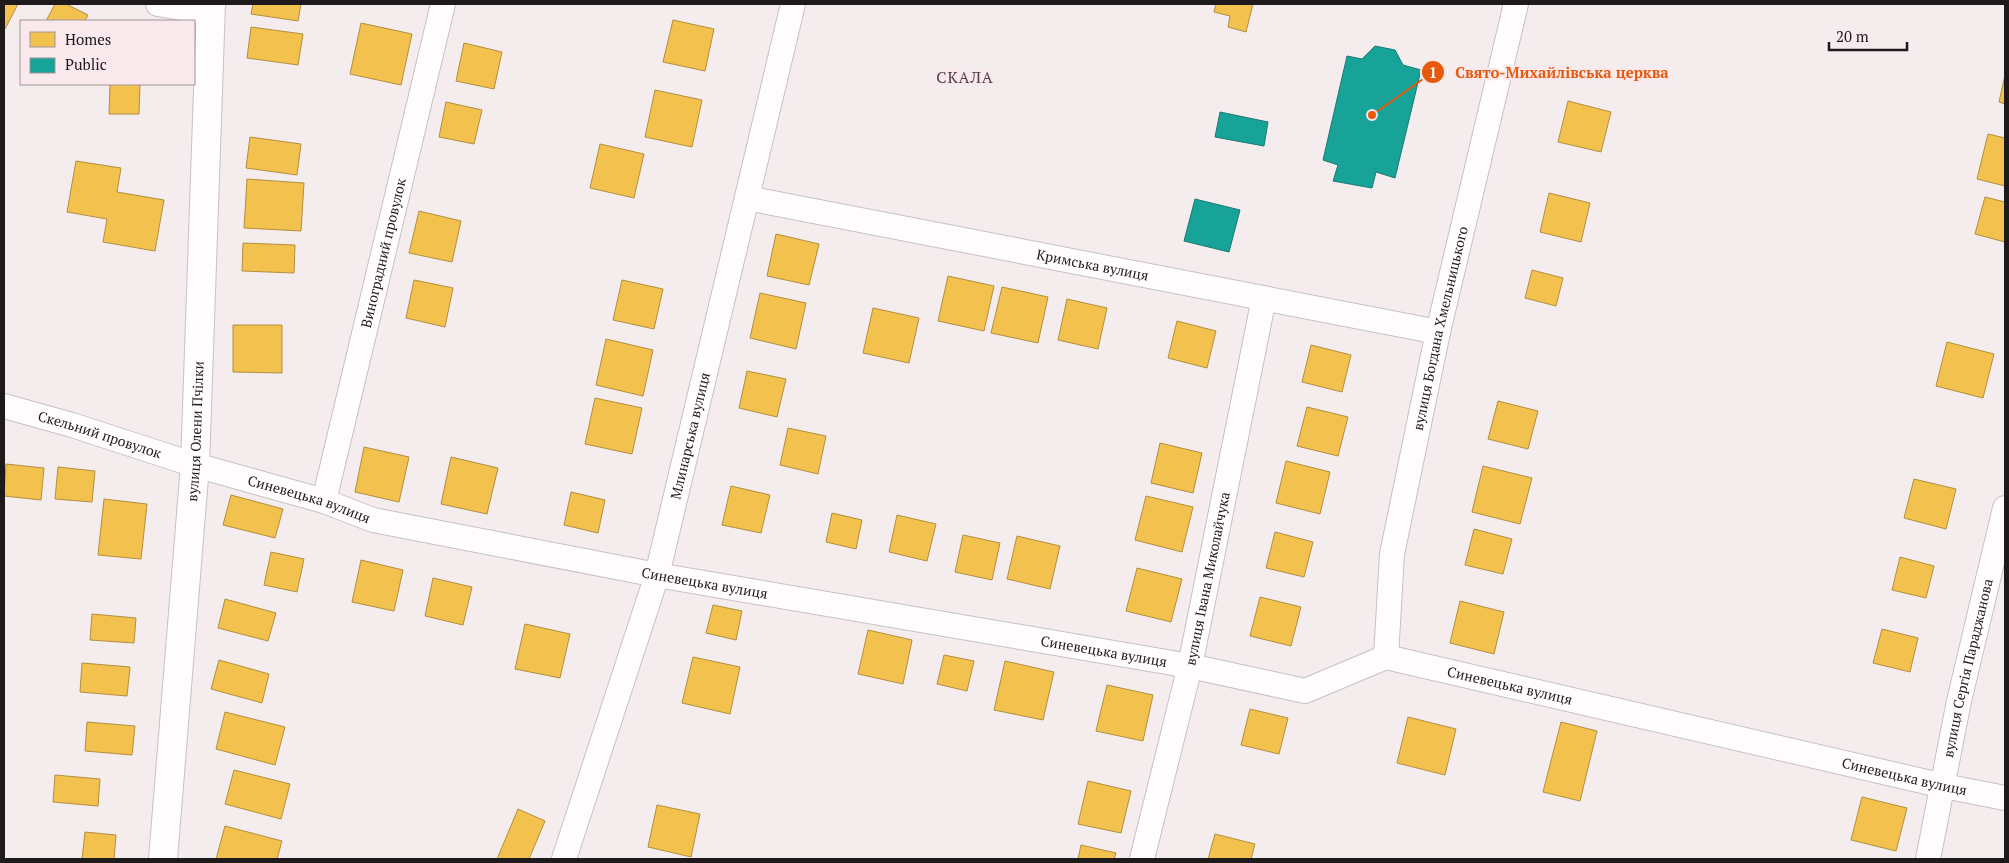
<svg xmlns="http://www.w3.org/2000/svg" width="2009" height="863" font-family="'PT Serif',serif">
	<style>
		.homes { fill: #f2c14e; stroke: #b28f3e }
		.public { fill: #17a398; stroke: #197a72 }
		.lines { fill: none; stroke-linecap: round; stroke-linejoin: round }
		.minor-casing { stroke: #c7c1c2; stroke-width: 26 }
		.tertiary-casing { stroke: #c7c1c2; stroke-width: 30 }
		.minor { stroke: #fefcfc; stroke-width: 24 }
		.tertiary { stroke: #fefcfc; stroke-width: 28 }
		.labels { text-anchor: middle; stroke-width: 5; stroke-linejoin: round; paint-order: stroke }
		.street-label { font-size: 14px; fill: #1e191a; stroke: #f9e8ec }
		.quarter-label { font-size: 16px; letter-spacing: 1px; fill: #4b3e41; stroke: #f9e8ec }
		.leader { fill: none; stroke: #e8590c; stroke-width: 2 }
		.callout-dot { fill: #e8590c; stroke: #f9e8ec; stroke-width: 2 }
		.mark-label { font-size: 15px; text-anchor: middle; font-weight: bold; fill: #fff }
		.callout-label { font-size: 15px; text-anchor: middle; font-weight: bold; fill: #e8590c; stroke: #f9e8ec; stroke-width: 5; stroke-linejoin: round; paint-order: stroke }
	</style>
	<rect width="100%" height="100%" fill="#f5ecee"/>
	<!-- homes -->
	<g class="homes">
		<polygon points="4,4 18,4 5,29 4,28"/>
		<polygon points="55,4 66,4 88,15 85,21 46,21"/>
		<polygon points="253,4 301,4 298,21 251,14"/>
		<polygon points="1216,4 1253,4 1246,32 1228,27 1230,16 1214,12"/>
		<polygon points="673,20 714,29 705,71 663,62"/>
		<polygon points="361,23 412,34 401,85 350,74"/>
		<polygon points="251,27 303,34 298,65 247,58"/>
		<polygon points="464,43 502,52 494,89 456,81"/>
		<polygon points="2005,75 2005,104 1999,102"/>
		<polygon points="110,84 140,84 139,114 109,114"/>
		<polygon points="655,90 702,100 692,147 645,137"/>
		<polygon points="1568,101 1611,112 1601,152 1558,142"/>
		<polygon points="446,102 482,110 474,144 439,137"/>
		<polygon points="1988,134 2005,138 2005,186 1977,179"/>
		<polygon points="250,137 301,144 297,175 246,168"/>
		<polygon points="600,144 644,154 634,198 590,188"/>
		<polygon points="76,161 121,168 117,192 164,200 155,251 103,242 107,219 67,212"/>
		<polygon points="247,179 304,183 301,231 244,228"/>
		<polygon points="1549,193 1590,203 1581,242 1540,232"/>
		<polygon points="1985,197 2005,202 2005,242 1975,234"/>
		<polygon points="419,211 461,221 452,262 409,253"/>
		<polygon points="776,234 819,244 809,285 767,276"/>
		<polygon points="243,243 295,245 294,273 242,271"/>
		<polygon points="1532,270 1563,278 1556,306 1525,298"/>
		<polygon points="948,276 994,286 984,331 938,321"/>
		<polygon points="414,280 453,288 445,327 406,318"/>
		<polygon points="622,280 663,289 654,329 613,320"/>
		<polygon points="1002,287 1048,297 1038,343 991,333"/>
		<polygon points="760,293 806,303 796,349 750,338"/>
		<polygon points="1067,299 1107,308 1098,349 1058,340"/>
		<polygon points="873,308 919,318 909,363 863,353"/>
		<polygon points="1177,321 1216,331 1207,368 1168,358"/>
		<polygon points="233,325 282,325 282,373 233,372"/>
		<polygon points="606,339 653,350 643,396 596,385"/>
		<polygon points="1947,342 1994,354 1983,398 1936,386"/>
		<polygon points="1311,345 1351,355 1342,392 1302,382"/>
		<polygon points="747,371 786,379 777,417 739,408"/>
		<polygon points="595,398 642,408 632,454 585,444"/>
		<polygon points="1498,401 1538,411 1528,449 1488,439"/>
		<polygon points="1307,407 1348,417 1338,456 1297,446"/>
		<polygon points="788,428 826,436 818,474 780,465"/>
		<polygon points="1160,443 1202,453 1193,493 1151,483"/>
		<polygon points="364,447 409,457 399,502 355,492"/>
		<polygon points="451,457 498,468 487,514 441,504"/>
		<polygon points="1286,461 1330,472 1320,514 1276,503"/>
		<polygon points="6,464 44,468 41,500 4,496"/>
		<polygon points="1483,466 1532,478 1520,524 1472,512"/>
		<polygon points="58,467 95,471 92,502 55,499"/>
		<polygon points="1914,479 1956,489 1946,529 1904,518"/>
		<polygon points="731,486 770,495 761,533 722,525"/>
		<polygon points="571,492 605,500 598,533 564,525"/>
		<polygon points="231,495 283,509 275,538 223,525"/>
		<polygon points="1146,496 1193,507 1182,552 1135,540"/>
		<polygon points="104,499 147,504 141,559 98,555"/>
		<polygon points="832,513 862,520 856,549 826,542"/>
		<polygon points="897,515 936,524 927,561 889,552"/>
		<polygon points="1474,529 1512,539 1503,574 1465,565"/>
		<polygon points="1275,532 1313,542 1304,577 1266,568"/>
		<polygon points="963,535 1000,543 992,580 955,572"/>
		<polygon points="1017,536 1060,546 1050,589 1007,579"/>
		<polygon points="271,552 304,559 297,592 264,585"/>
		<polygon points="1900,557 1934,566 1926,598 1892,590"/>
		<polygon points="361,560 403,570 394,611 352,602"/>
		<polygon points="1137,568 1182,579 1171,622 1126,611"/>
		<polygon points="433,578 472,587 463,625 425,616"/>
		<polygon points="1260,597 1301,607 1291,646 1250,636"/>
		<polygon points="225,599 276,613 268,641 218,628"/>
		<polygon points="1460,601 1504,612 1494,654 1450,643"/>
		<polygon points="713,605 742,611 736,640 706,633"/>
		<polygon points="92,614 136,618 134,643 90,640"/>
		<polygon points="525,624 570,634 560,678 515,669"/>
		<polygon points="1882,629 1918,638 1910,672 1873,663"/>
		<polygon points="868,630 912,640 903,684 858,674"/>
		<polygon points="944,655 974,661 967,691 937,684"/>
		<polygon points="693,657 740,667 730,714 682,703"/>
		<polygon points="219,660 269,674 262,703 211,689"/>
		<polygon points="1005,661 1054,672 1043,720 994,710"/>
		<polygon points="82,663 130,667 127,696 80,692"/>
		<polygon points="1107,685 1153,695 1143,741 1096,731"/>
		<polygon points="1250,709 1288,718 1279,754 1241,745"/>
		<polygon points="225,712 285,727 275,765 216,749"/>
		<polygon points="1408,717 1456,729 1445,775 1397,763"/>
		<polygon points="87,722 135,726 132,755 85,751"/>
		<polygon points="1561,722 1597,731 1580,801 1543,792"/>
		<polygon points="234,770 290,784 281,819 225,804"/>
		<polygon points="55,775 100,779 98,806 53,802"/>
		<polygon points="1088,781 1131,791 1121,833 1078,824"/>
		<polygon points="1862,797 1907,808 1896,851 1851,840"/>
		<polygon points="657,805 700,814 691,857 648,847"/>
		<polygon points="518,809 545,821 529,859 497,859"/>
		<polygon points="225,826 282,841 277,859 216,859"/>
		<polygon points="85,832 116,835 114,859 82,859"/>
		<polygon points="1215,834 1255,844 1251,859 1208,859"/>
		<polygon points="1081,845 1116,853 1114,859 1078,859"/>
	</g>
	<!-- public -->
	<g class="public">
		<polygon points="1375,46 1395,50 1403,65 1421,70 1395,178 1376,172 1372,188 1333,181 1338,165 1323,160 1347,56 1362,59"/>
		<polygon points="1220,112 1268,122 1264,146 1215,137"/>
		<polygon points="1195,199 1240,210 1229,252 1184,241"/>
	</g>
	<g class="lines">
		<!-- minor casing -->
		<g class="minor-casing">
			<g id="minor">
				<polyline points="158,4 210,13"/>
				<path id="s1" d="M747 198 1438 332"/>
				<path id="s2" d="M4 406 72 425 195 465 324 501 373 520 657 575 1190 666 1305 691 1386 657 1944 786 2005 798"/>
				<path id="s3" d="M324 501 443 4"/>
				<path id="s4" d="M1386 657 1392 554 1438 332 1516 4"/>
				<path id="s5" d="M564 859 657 575 793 4"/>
				<path id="s6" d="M1142 859 1190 666 1264 298"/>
				<path id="s7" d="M1928 859 1959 701 2005 508"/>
			</g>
		</g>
		<!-- tertiary casing -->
		<g class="tertiary-casing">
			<g id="tertiary">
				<path id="s8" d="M163 859 195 465 211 4"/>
			</g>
		</g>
		<!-- minor -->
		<use href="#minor" class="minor"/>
		<!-- tertiary -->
		<use href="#tertiary" class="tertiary"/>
	</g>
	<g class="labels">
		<!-- street labels -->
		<g class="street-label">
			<text dy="5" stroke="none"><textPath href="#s3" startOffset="255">Виноградний провулок</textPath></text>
			<text dy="5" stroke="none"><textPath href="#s1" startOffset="352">Кримська вулиця</textPath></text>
			<text dy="5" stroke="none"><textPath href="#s4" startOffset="334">вулиця Богдана Хмельницького</textPath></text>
			<text dy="5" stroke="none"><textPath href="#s8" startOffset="429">вулиця Олени Пчілки</textPath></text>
			<text dy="5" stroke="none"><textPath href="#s2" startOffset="100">Скельний провулок</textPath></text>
			<text dy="5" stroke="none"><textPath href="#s5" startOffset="442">Млинарська вулиця</textPath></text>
			<text dy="5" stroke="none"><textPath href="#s2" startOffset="319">Синевецька вулиця</textPath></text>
			<text dy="5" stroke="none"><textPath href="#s6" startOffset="288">вулиця Івана Миколайчука</textPath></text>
			<text dy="5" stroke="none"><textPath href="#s2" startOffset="724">Синевецька вулиця</textPath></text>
			<text dy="5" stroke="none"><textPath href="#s2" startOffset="1129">Синевецька вулиця</textPath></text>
			<text dy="5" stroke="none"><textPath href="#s7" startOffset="195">вулиця Сергія Параджанова</textPath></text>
			<text dy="5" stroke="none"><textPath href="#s2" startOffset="1549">Синевецька вулиця</textPath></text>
			<text dy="5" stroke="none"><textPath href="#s2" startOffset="1954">Синевецька вулиця</textPath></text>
		</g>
		<!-- quarter labels -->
		<g class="quarter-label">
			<text x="965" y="83">СКАЛА</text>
		</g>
	</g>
	<!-- callouts -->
	<path class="leader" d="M1372 115L1433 72"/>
	<g class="callout-dot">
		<circle cx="1372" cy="115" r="5"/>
		<circle cx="1433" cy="72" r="12"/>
	</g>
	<g class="mark-label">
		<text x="1433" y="78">1</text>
	</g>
	<g class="callout-label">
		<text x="1562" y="78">Свято-Михайлівська церква</text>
	</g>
	<!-- border -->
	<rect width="2009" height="863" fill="none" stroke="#1e191a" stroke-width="10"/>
	<!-- legend -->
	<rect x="20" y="20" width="175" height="65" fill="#f9e8ec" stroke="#a19598"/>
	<rect x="30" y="32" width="25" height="15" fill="#f2c14e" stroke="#a19598"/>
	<text x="65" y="45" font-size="15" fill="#1e191a">Homes</text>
	<rect x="30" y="58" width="25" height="15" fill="#17a398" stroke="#a19598"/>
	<text x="65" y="70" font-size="15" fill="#1e191a">Public</text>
	<!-- scale -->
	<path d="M1829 42v8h78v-8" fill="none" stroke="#1e191a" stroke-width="2.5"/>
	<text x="1836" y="42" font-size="15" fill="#1e191a" stroke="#f9e8ec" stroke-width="4" paint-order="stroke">20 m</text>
</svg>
